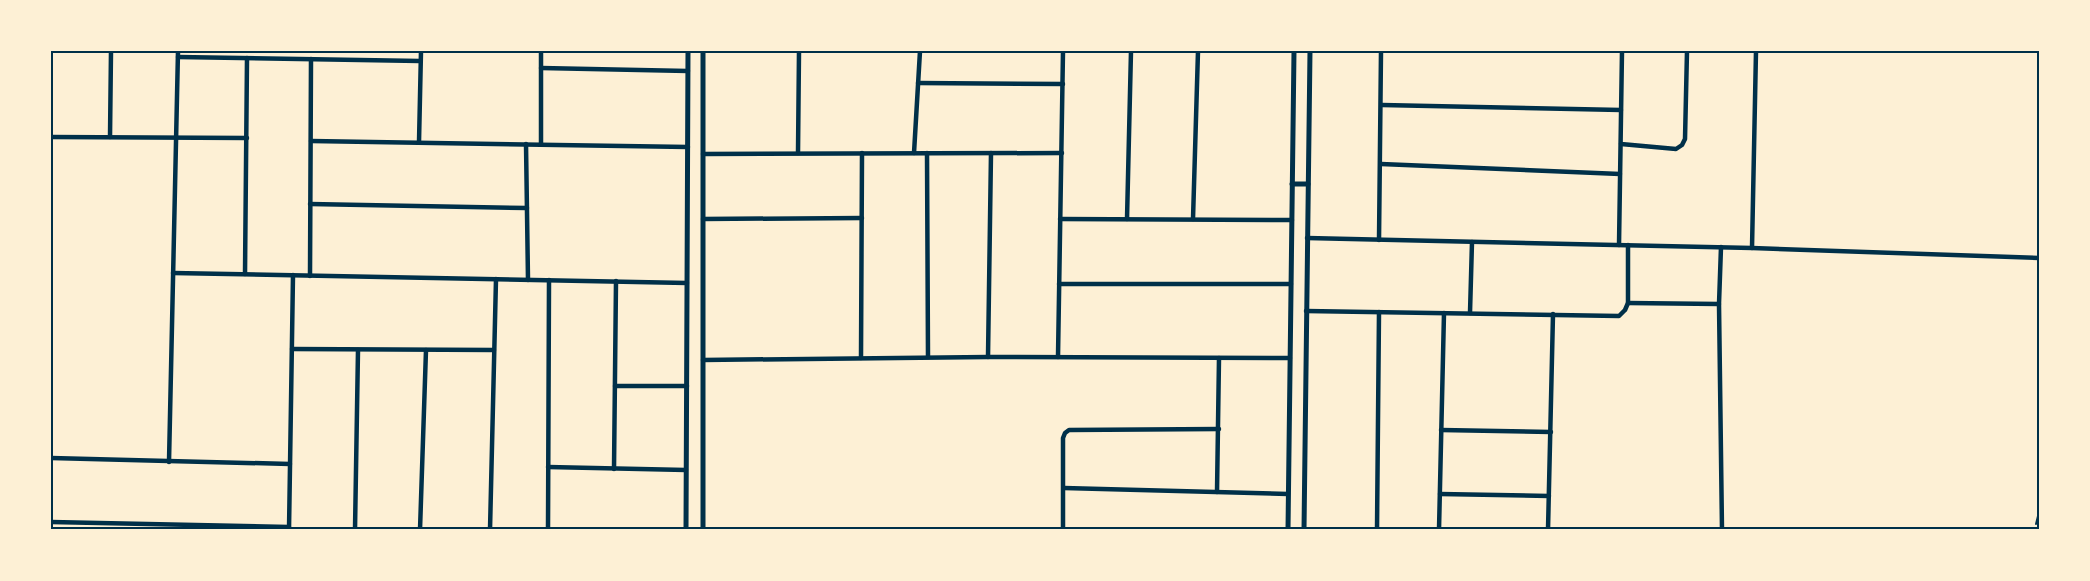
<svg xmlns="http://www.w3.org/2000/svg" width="2090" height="581" font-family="'Work Sans',sans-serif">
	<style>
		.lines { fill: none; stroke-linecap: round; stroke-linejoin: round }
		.service { stroke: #003049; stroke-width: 2 }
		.minor { stroke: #003049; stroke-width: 4.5 }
		.tertiary { stroke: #003049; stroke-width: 5 }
		.neatline { fill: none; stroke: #003049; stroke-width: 2 }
	</style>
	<rect width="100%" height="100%" fill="#fdf0d5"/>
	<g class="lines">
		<!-- service -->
		<polyline class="service" points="2036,524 2039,512"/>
		<!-- minor -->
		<g class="minor">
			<polyline points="178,57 420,61"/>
			<polyline points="541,68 688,71"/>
			<polyline points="918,83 1063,84"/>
			<polyline points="1382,105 1621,110"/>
			<polyline points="51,137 247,138"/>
			<polyline points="110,137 111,51"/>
			<polyline points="311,141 688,147"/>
			<polyline points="419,142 421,51"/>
			<polyline points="526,144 528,280"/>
			<polyline points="541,144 541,51"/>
			<polyline points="1621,144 1676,149 1682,145 1685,139 1687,51"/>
			<polyline points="798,153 799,51"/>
			<polyline points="914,153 920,51"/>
			<polyline points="927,153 928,357"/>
			<polyline points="703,154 1062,153"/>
			<polyline points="1381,164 1620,174"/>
			<polyline points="310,204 527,208"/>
			<polyline points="703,219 862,218"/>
			<polyline points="1060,219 1292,220"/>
			<polyline points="1127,219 1131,51"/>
			<polyline points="1193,219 1198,51"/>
			<polyline points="1307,238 1752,248 2039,258"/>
			<polyline points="1379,240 1381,51"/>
			<polyline points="1619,245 1622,51"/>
			<polyline points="1721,247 1719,304 1722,530"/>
			<polyline points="1752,248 1756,51"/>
			<polyline points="173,273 687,283"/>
			<polyline points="245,274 247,58"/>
			<polyline points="310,276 311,59"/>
			<polyline points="1059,284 1291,284"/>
			<polyline points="1628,303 1719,304"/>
			<polyline points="1306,311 1619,316 1625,310 1628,303 1628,245"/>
			<polyline points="1470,313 1472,242"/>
			<polyline points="292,349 494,350"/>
			<polyline points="988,357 991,153"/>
			<polyline points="1058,357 1063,51"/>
			<polyline points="861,358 862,153"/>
			<polyline points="703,360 988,357 1290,358"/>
			<polyline points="615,386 687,386"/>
			<polyline points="1441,430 1551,432"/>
			<polyline points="51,458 290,464"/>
			<polyline points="169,462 178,51"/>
			<polyline points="548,467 686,470"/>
			<polyline points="614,469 616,281"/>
			<polyline points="1064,488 1288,494"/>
			<polyline points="1217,492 1219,358"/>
			<polyline points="1440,494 1549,496"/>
			<polyline points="51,522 289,527"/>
			<polyline points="289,530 293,275"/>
			<polyline points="355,530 358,350"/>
			<polyline points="420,530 426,350"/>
			<polyline points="490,530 496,279"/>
			<polyline points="548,530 549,280"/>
			<polyline points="1063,530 1063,438 1065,433 1069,430 1219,429"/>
			<polyline points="1377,530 1379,312"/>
			<polyline points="1439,530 1444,313"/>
			<polyline points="1548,530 1553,314"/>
		</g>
		<!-- tertiary -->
		<g class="tertiary">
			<polyline points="703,51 703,530"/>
			<polyline points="1292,184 1308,184"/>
			<polyline points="686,530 688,51"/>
			<polyline points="1288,530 1294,51"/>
			<polyline points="1304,530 1310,51"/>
		</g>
	</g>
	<!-- border -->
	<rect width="2090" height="581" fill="none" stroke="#fdf0d5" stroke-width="105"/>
	<rect x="52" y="52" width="1986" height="476" class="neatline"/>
</svg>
